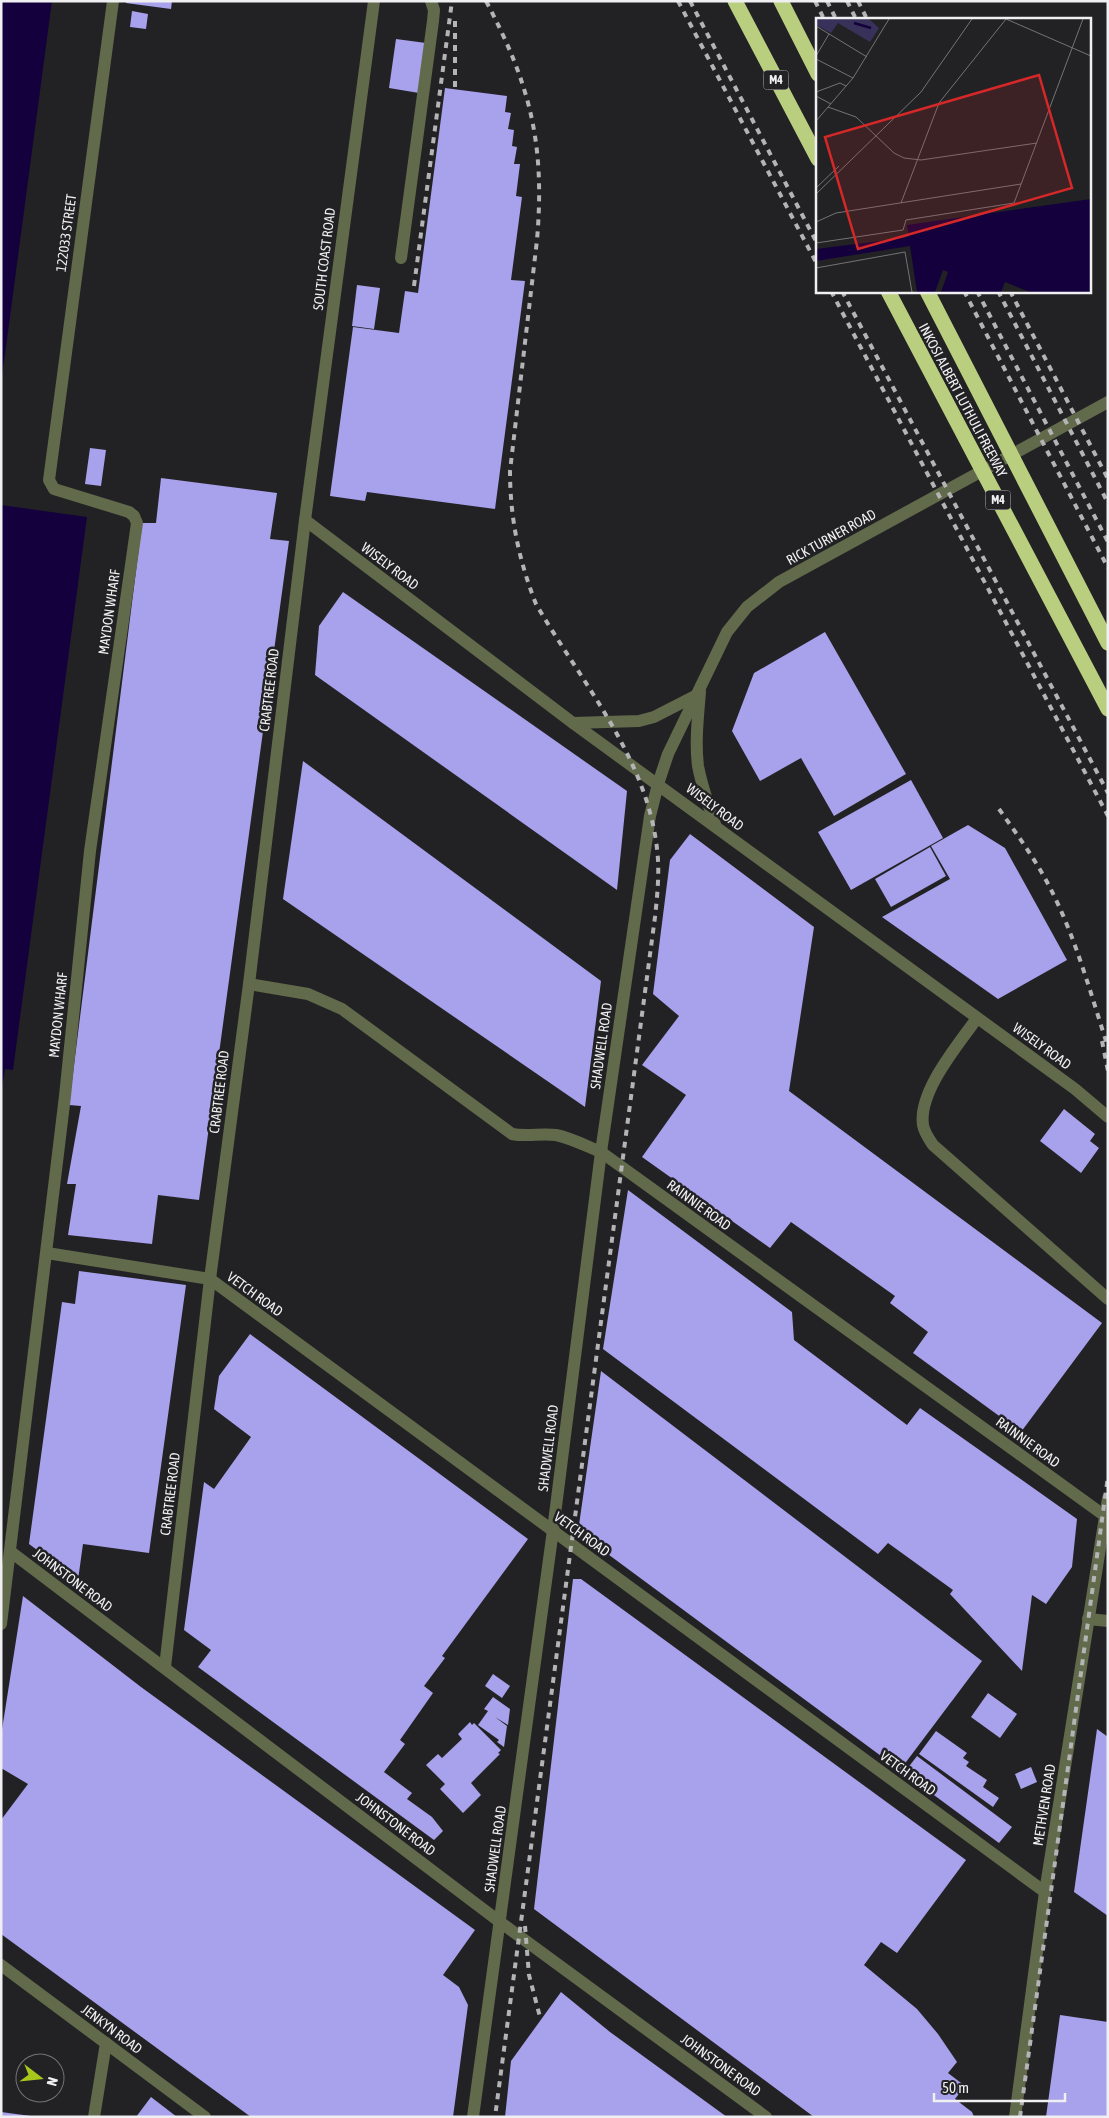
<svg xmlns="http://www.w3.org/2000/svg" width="1109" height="2118" font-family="'Asap Condensed',sans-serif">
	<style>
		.water { fill: #14003c }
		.building { fill: #a8a1eb }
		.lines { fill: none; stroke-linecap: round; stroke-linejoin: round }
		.minor { stroke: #616a4b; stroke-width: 12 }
		.highway { stroke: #bace7f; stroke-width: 15 }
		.rail { stroke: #b4b4b7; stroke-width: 4; stroke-dasharray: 6 6; stroke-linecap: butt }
		.labels { text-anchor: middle; stroke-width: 5; stroke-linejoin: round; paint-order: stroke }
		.shield { fill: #222225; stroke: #b2b2b4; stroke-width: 1 }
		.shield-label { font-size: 12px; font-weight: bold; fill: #f0f0f2 }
		.street-label { font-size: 14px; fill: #f0f0f2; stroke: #222225 }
		.inset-river { fill: none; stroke: #14003c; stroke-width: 2.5 }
		.inset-road { fill: none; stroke: #747477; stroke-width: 1 }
		.view { fill: #d62828; fill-opacity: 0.15; stroke: #d62828; stroke-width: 2.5 }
		.inset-edge { fill: none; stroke: #f0f0f2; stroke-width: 2.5 }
	</style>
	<rect width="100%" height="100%" fill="#222225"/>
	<!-- water -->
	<g class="water">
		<polygon points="1,1 52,1 1,384"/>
		<polygon points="1,505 87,517 13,1070 5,1069 1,1093"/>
	</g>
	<!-- building -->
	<g class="building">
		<polygon points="126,1 172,1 171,9 126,3"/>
		<polygon points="132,11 148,14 146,29 130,27"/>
		<polygon points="396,39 426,43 419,93 389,88"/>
		<polygon points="445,88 507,96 505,112 511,113 508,129 514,130 512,146 517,147 514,164 520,164 516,196 522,197 511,280 525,281 495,509 367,492 365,501 330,496 353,327 399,333 405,291 418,293"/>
		<polygon points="357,285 380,288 374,329 352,326"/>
		<polygon points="90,448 106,450 101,486 85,484"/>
		<polygon points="161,478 277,493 270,539 289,541 199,1200 158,1195 152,1244 68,1235 76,1184 67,1184 81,1106 69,1105 142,523 156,523"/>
		<polygon points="343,592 627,791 617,890 315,675 319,626"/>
		<polygon points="825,632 906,774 834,816 801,758 760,781 732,731 754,673"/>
		<polygon points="303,761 601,981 585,1107 283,899"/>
		<polygon points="911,780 943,838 851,890 818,832"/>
		<polygon points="968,825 1005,848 1067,960 998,999 882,917 950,879 931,846"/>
		<polygon points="690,834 814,927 789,1091 1102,1323 1021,1432 913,1353 928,1332 890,1303 895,1296 791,1222 770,1248 642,1157 686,1095 642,1065 679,1016 653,994 670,860"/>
		<polygon points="930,847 946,876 891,907 875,879"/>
		<polygon points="1064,1109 1095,1134 1090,1141 1099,1148 1081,1173 1040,1141"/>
		<polygon points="628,1190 792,1312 794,1340 907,1425 920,1408 1077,1519 1072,1567 1046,1604 1032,1595 1022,1671 950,1594 953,1590 888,1543 878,1554 603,1349"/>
		<polygon points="79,1271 186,1285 149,1553 83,1544 78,1580 29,1544 62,1302 75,1304"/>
		<polygon points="250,1334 528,1539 442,1656 445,1658 424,1686 433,1693 400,1740 405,1744 384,1772 412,1793 407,1799 432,1817 443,1831 434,1840 198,1667 211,1650 184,1630 204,1482 214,1489 251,1437 214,1409 219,1376"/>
		<polygon points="601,1371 982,1661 900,1770 578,1532"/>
		<polygon points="573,1579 581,1579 966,1860 897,1953 881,1942 864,1965 917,2009 938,2034 957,2062 948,2073 965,2086 955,2099 972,2112 974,2117 814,2117 534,1909"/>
		<polygon points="23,1596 141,1687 475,1930 443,1975 459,1987 468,2005 453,2117 251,2117 1,1934 1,1820 28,1784 1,1768 1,1736"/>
		<polygon points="493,1674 510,1686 502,1698 485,1686"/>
		<polygon points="988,1693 1017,1714 1000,1738 971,1717"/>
		<polygon points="493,1697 510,1709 508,1725 495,1717 507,1726 504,1747 497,1742 499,1740 478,1725 488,1711 484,1709"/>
		<polygon points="470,1722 472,1725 474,1723 501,1750 498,1753 500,1754 471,1783 481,1795 463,1813 440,1789 445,1784 426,1765 438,1754 442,1758 462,1739 458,1734"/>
		<polygon points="1097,1729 1108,1737 1108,1916 1074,1892"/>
		<polygon points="936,1731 967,1753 963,1758 969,1762 966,1766 987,1780 983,1787 999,1798 993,1807 919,1754"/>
		<polygon points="917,1756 1012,1827 999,1843 904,1773"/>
		<polygon points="1031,1767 1037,1782 1021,1789 1015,1774"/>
		<polygon points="561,1992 610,2032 727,2117 505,2117 511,2061"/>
		<polygon points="1060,2015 1108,2022 1108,2117 1046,2117"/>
		<polygon points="151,2097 177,2117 136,2117"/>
		<polygon points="1,2112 31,2116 31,2117 1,2117"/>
	</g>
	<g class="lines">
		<!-- minor -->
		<g class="minor">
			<polyline points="401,258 433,21 434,10 431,1"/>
			<polyline points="305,520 573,723 1075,1089 1108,1117"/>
			<path d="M700 692C698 717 695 742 698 766 702 787 709 807 716 827"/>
			<polyline points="573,723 639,721 654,717 695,696"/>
			<path d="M249 984 308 994 342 1009 512 1134C527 1137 541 1133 556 1135 571 1138 586 1146 601 1152L1105 1516"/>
			<path d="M977 1018C959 1044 918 1091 923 1125 924 1132 929 1139 933 1145L1108 1299"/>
			<polyline points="47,1253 210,1279 1045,1892"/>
			<polyline points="11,1552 500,1922 766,2117"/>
			<polyline points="1088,1619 1108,1621"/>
			<polyline points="1,1624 65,1096 90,851 137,523 134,516 129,512 54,489 49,480 113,1"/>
			<polyline points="165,1667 210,1279 249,984 305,520 374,1"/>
			<polyline points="1,1965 205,2117"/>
			<polyline points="94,2117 106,2043"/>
			<polyline points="473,2117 553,1530 601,1152 650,816 658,784 668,754 727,632 747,607 779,582 1108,402"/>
			<polyline points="1015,2117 1045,1892 1108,1498"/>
		</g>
		<!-- highway -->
		<g class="highway">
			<polyline points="735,1 818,159"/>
			<polyline points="781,1 818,74"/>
			<polyline points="888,291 1108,709"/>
			<polyline points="927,291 1108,643"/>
		</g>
		<!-- rail -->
		<g class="rail">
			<path d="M486 1C531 86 545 145 537 240L510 471C510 518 519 561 536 604 583 685 652 763 658 860 659 879 657 898 655 917L495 2117"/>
			<polyline points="678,1 818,266"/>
			<polyline points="690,1 818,245"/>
			<polyline points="815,1 824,19"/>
			<polyline points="827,1 836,19"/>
			<polyline points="847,1 856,19"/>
			<polyline points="858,1 867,19"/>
			<polyline points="455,87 455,16"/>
			<polyline points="414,286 452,1"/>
			<polyline points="831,291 1108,816"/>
			<polyline points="842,291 1108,793"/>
			<polyline points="964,291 1108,568"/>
			<polyline points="977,291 1108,542"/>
			<polyline points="998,291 1108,503"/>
			<polyline points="1010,291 1108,479"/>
			<path d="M999 809C1016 833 1033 856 1047 882 1075 934 1090 992 1108 1047"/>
			<polyline points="1102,1041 1108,1071"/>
			<polyline points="525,1926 529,1975 540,2017"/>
			<polyline points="1020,2117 1108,1476"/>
		</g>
	</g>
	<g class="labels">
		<!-- shield labels -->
		<g class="shield">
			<rect x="763.5" y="70.5" width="25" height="19" rx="4"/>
			<rect x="985.5" y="490.5" width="25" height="19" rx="4"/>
		</g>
		<g class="shield-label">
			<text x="776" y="84">M4</text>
			<text x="998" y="504">M4</text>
		</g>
		<!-- street labels -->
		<g class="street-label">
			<text transform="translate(66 233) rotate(-82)" y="5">122033 STREET</text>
			<text transform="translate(324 259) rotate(-83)" y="5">SOUTH COAST ROAD</text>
			<text transform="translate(963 400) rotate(62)" y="5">INKOSI ALBERT LUTHULI FREEWAY</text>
			<text transform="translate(831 537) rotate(-29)" y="5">RICK TURNER ROAD</text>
			<text transform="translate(390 566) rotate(37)" y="5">WISELY ROAD</text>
			<text transform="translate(109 612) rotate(-82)" y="5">MAYDON WHARF</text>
			<text transform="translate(269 690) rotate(-83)" y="5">CRABTREE ROAD</text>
			<text transform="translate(715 807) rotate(37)" y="5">WISELY ROAD</text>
			<text transform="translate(58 1015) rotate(-84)" y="5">MAYDON WHARF</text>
			<text transform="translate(601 1046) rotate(-82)" y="5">SHADWELL ROAD</text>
			<text transform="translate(1042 1046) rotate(36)" y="5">WISELY ROAD</text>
			<text transform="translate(219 1092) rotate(-83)" y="5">CRABTREE ROAD</text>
			<text transform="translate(699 1205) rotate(36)" y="5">RAINNIE ROAD</text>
			<text transform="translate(255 1294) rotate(36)" y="5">VETCH ROAD</text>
			<text transform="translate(1028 1442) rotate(36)" y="5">RAINNIE ROAD</text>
			<text transform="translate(548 1448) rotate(-83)" y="5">SHADWELL ROAD</text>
			<text transform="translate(170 1494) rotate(-83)" y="5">CRABTREE ROAD</text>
			<text transform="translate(582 1534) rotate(36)" y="5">VETCH ROAD</text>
			<text transform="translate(73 1580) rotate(37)" y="5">JOHNSTONE ROAD</text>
			<text transform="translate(908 1773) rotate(36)" y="5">VETCH ROAD</text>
			<text transform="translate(1044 1805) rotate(-81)" y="5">METHVEN ROAD</text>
			<text transform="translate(396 1824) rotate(37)" y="5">JOHNSTONE ROAD</text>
			<text transform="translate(495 1849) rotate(-82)" y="5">SHADWELL ROAD</text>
			<text transform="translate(112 2029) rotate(37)" y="5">JENKYN ROAD</text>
			<text transform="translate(721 2065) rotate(36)" y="5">JOHNSTONE ROAD</text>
		</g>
	</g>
	<!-- overview -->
	<g transform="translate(816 18)">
		<rect width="275" height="275" fill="#222225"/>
		<path d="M0 1H53L63 10 54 24 22 5 15 15 0 7Z" fill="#38325b"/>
		<path d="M275 181V274H214L189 264 185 274H125L132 254 127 252 119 274H101L94 228 0 243V231L88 220 93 218 91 207Z" fill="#14003c"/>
		<path class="inset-river" d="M38 5 55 10"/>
		<path class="inset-road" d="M190 1 275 38M0 8 51 39M0 38 13 16M0 41 37 60M0 74 24 65 30 68M0 78 15 86M12 89 40 99 78 135 88 140 105 142 221 125M0 103 37 60 73 1M0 170 23 148M0 176 105 74 156 1M85 185 123 85 190 1M0 204 20 195 205 166M0 225 87 212 90 202 198 185 267 1M0 250 89 234 96 274"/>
		<path class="view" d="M223 57 256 170 42 231 9 119Z"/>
		<rect width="275" height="275" class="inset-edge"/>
	</g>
	<!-- border -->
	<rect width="1109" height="2118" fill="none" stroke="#f0f0f2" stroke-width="5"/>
	<!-- north arrow -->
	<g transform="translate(40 2078) rotate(106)"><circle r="24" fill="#222225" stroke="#747477"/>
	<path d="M0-4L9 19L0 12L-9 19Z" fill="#a8c71c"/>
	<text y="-8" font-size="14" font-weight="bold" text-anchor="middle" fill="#f0f0f2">N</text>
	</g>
	<!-- scale -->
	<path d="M934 2093v8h131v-8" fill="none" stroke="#f0f0f2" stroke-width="2.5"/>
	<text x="942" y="2093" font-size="15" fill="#f0f0f2" stroke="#222225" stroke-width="4" paint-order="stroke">50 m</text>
</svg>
